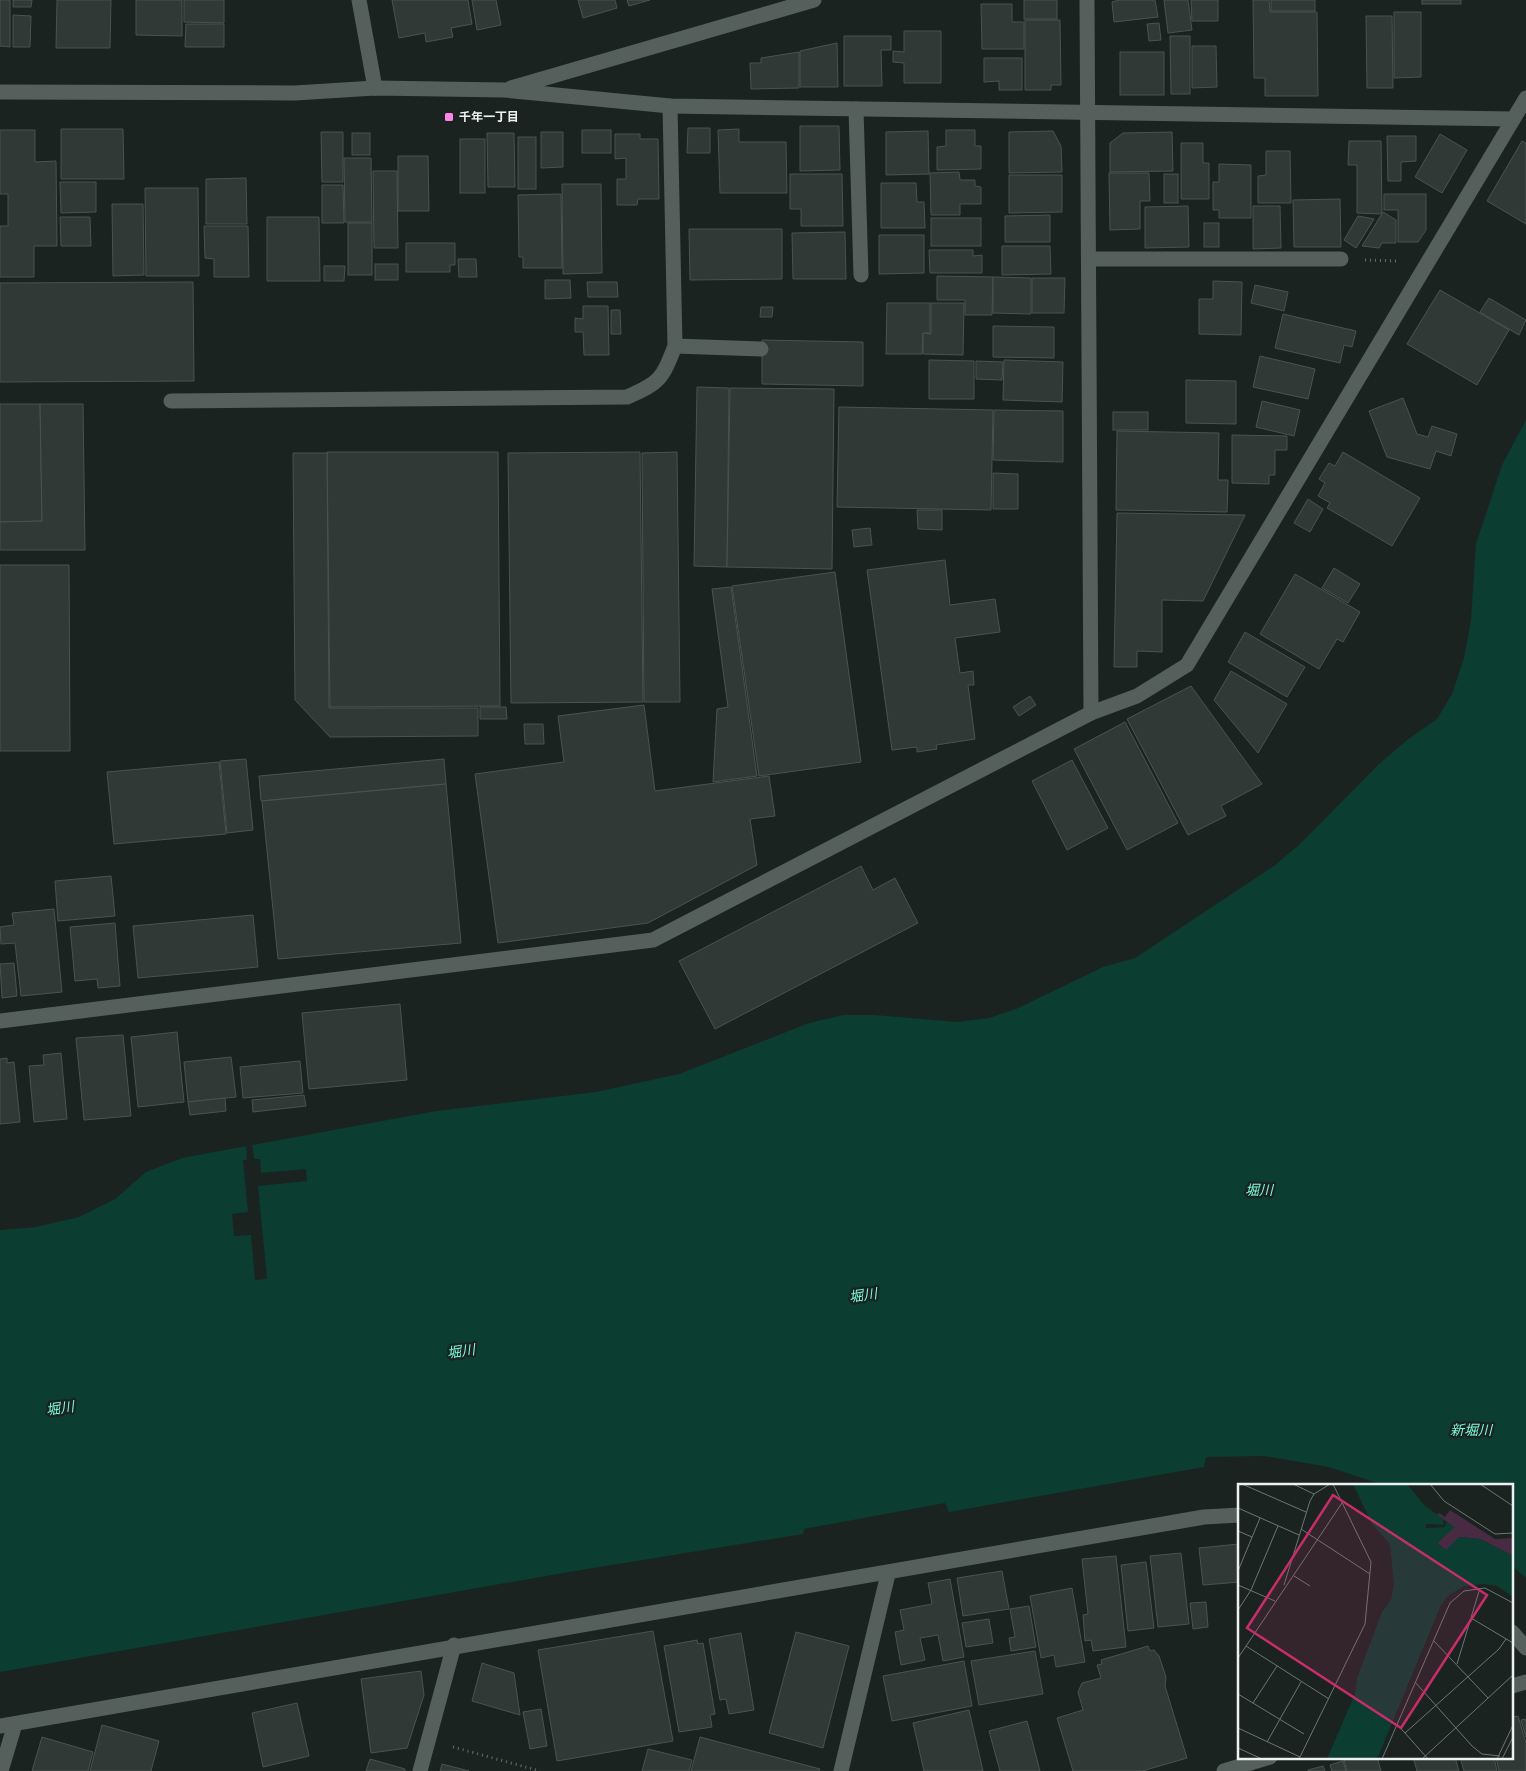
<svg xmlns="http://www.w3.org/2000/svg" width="1526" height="1771" font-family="Rubik,'Noto Sans JP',sans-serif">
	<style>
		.water { fill: #0b3d31 }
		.pier { fill: #1a2320 }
		.building { fill: #303936; stroke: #495350 }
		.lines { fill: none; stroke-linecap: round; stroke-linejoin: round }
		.path { stroke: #666e6b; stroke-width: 3; stroke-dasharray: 1 4; stroke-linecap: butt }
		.minor { stroke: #555f5c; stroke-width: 15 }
		.poi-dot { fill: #f987e9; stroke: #1a2320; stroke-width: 2 }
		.labels { text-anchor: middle; stroke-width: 4.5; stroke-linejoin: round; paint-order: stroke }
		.poi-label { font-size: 12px; font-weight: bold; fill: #ecf2f0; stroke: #1a2320; text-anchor: start }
		.water-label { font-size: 14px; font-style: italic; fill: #7cf9d8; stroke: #1a2320 }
		.inset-road { fill: none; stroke: #6e7673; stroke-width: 1 }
		.view { fill: #c62e6a; fill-opacity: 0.15; stroke: #c62e6a; stroke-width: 2.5 }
		.inset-edge { fill: none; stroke: #ecf2f0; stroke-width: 2.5 }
	</style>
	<rect width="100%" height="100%" fill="#1a2320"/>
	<!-- water -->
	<polygon class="water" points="1526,420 1526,1578 1512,1566 1512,1485 1383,1485 1329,1467 1264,1456 1206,1457 1204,1467 949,1512 945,1503 804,1529 803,1534 569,1572 0,1672 0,1230 36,1227 79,1217 115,1199 146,1172 182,1158 436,1111 596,1092 679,1074 809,1023 843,1015 875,1015 957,1022 989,1018 1016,1009 1103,967 1135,958 1274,866 1299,845 1379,764 1407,740 1437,719 1452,694 1464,658 1471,620 1476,544 1502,465"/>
	<!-- pier -->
	<polygon class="pier" points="252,1142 254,1159 260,1159 261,1173 306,1169 307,1181 258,1186 267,1279 255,1280 251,1235 234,1236 232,1214 248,1212 243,1160 247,1160 246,1143"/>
	<!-- building -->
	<g class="building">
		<polygon points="0,0 10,0 10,47 0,46"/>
		<polygon points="13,0 32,0 31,7 13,7"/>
		<polygon points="57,0 111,0 110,48 56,48"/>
		<polygon points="136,0 182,0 182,36 136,35"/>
		<polygon points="184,0 224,0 224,23 184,22"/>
		<polygon points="392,0 468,0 472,24 451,28 453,37 426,42 425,33 399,38"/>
		<polygon points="472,0 496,0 501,25 477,30"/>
		<polygon points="578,0 615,0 617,8 583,18"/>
		<polygon points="627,0 650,0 629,6"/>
		<rect x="1024" y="0" width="33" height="19"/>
		<polygon points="1119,0 1155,0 1158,17 1114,22 1112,2"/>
		<polygon points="1164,0 1188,0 1192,30 1168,33"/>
		<polygon points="1191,0 1218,0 1218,21 1192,21"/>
		<polygon points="1253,0 1269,0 1270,12 1317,12 1318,96 1265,96 1265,78 1254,78"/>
		<rect x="1271" y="0" width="44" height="11"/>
		<rect x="1422" y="0" width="39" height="4"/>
		<polygon points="981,4 1012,4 1012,22 1024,22 1024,49 982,49"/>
		<polygon points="1394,12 1421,12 1421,77 1394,78"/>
		<polygon points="13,15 31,16 30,47 13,47"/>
		<polygon points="1366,16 1392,16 1393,88 1367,88"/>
		<polygon points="1025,20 1060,20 1061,85 1051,85 1051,90 1025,90"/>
		<polygon points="1159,23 1161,40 1149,41 1147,24"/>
		<polygon points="186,24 224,24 224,47 185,47"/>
		<polygon points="904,31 941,31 941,83 904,83 904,63 893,62 893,51 904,52"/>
		<polygon points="844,36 891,36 891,50 881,50 882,86 844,86"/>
		<polygon points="1170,36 1190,36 1190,94 1171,94"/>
		<polygon points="837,43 838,87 800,87 800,51"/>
		<polygon points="1192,46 1216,46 1217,87 1192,88"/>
		<polygon points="799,52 799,88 751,89 750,63 761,63 761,58"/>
		<rect x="1120" y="52" width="44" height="43"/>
		<polygon points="984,58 1022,58 1022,90 999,90 999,81 984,82"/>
		<polygon points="800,126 839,126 840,170 800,171"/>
		<polygon points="688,128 710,128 710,153 687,153"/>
		<polygon points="61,129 123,129 124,179 61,179"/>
		<polygon points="739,129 739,142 786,142 787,193 720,193 718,130"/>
		<polygon points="0,130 35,130 35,162 56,161 57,246 34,246 34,277 0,277 0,226 8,226 8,194 0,194"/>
		<rect x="582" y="130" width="29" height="23"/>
		<polygon points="946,130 975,130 975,146 981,146 981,169 937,170 937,147 946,146"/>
		<polygon points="928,131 929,174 886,175 886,132"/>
		<polygon points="1053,131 1061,146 1062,172 1009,173 1009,132"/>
		<polygon points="321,132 343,132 343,182 322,182"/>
		<polygon points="541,132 563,132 563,167 541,168"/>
		<polygon points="1172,132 1173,171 1110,172 1110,143 1123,133"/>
		<rect x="352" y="133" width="18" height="22"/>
		<polygon points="487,133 514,133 515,187 488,187"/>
		<polygon points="615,134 640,134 640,139 658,139 659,199 638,199 637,205 617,205 617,179 626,179 626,158 615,159"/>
		<polygon points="1440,134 1467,150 1442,193 1415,177"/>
		<polygon points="1387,136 1416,136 1416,161 1401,162 1401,181 1388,181"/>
		<rect x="518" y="137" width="18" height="52"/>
		<rect x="460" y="139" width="25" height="54"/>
		<polygon points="1349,141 1381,141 1382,214 1357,213 1357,165 1348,165"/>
		<polygon points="1522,141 1526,143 1526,224 1487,201"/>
		<polygon points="1181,143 1203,143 1203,163 1209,163 1209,199 1181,199"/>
		<polygon points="1266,151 1290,151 1291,203 1258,203 1258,176 1266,175"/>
		<polygon points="398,156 428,156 429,211 398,211"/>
		<polygon points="344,158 371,158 372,222 345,222"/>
		<polygon points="1219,164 1251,165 1251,218 1219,218 1219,210 1213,210 1213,182 1219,182"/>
		<polygon points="373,171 397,171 398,248 374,248"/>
		<polygon points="959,172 960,180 975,180 975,186 981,187 981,204 960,204 960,215 931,215 930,173"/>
		<polygon points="1109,173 1149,173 1150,201 1140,201 1140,229 1110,230"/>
		<polygon points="790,174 842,174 843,226 801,226 801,209 790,209"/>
		<rect x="1164" y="174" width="14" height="29"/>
		<polygon points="1009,175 1062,175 1062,212 1009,213"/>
		<polygon points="246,178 247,224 206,224 206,179"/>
		<polygon points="60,182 96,182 96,212 61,213"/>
		<polygon points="881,183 916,183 917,202 924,202 925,228 881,228"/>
		<polygon points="562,184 601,184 602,273 563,274"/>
		<polygon points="322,185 343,185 344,223 322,223"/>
		<polygon points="145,188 198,188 199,276 146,276"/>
		<polygon points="561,194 562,268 523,268 523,257 519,257 518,195"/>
		<polygon points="1384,194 1426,194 1426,230 1418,242 1398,242 1398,210 1384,210"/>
		<polygon points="1340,199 1341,247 1294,247 1293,200"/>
		<polygon points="112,204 143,204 144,275 113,276"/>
		<polygon points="1188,206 1189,247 1145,248 1145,207"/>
		<polygon points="1253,206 1280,206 1281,248 1253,249"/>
		<polygon points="1383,212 1396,220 1396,243 1382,243 1379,248 1362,246"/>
		<polygon points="1050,215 1050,242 1005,242 1005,216"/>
		<polygon points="1358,216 1374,219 1356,248 1344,240"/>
		<polygon points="60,217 90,217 91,246 61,246"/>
		<polygon points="267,217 319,217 320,281 267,281"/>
		<rect x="931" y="218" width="50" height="28"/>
		<rect x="348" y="223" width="24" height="52"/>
		<rect x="1204" y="223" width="15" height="24"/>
		<polygon points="204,226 248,226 249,277 214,277 214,259 205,258"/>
		<polygon points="689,229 782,229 782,279 690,280"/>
		<polygon points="845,232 846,279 793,279 792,233"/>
		<polygon points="879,235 924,235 924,273 879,274"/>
		<polygon points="406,243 455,243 455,265 450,265 450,272 406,272"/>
		<polygon points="1002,246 1050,246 1051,274 1002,275"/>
		<polygon points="929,250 973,250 973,256 982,255 982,273 930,273"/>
		<polygon points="458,259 476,259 477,277 459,277"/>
		<rect x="375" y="264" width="23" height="16"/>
		<polygon points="324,266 345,266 344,281 324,281"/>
		<polygon points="937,276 993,277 992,315 965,315 965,300 937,300"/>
		<polygon points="993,277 1031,278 1031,314 993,313"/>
		<polygon points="1032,278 1065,278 1064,313 1032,313"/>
		<polygon points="545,280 570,280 571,298 545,299"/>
		<polygon points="1213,281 1242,282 1241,335 1199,334 1199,299 1213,299"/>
		<polygon points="193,282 194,381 0,382 0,283"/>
		<polygon points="587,282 617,282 618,297 588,297"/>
		<polygon points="1255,285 1288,292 1284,311 1251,303"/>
		<polygon points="1440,290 1509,330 1477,385 1407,344"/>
		<polygon points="1489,298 1526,320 1519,335 1480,312"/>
		<polygon points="887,303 930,303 930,333 923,333 922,354 886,354"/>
		<polygon points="931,303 964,303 963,355 923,354 923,333 931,334"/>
		<polygon points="583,306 608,306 609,355 584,355 583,332 575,332 575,318 583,319"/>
		<polygon points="761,307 773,307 772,317 760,317"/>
		<polygon points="611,310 620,310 621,334 611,334"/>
		<polygon points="1283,314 1356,331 1352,347 1344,345 1340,363 1275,348"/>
		<polygon points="993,326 1054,327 1054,358 993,357"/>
		<polygon points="762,340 863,342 863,386 762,384"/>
		<polygon points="1260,356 1315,369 1308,399 1253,387"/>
		<polygon points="929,360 974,361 974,399 929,399"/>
		<polygon points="1004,360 1063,362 1062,402 1003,400"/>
		<polygon points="976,361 1003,362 1002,380 976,379"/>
		<polygon points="1186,380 1236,381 1236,424 1186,423"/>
		<polygon points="697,387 729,388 727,567 694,566"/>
		<polygon points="730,388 834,389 832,569 727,567"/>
		<polygon points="1403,398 1417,434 1428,437 1432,426 1457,434 1451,456 1436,451 1430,469 1387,457 1369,411"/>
		<polygon points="1262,401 1300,410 1294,436 1256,427"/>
		<polygon points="0,404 40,404 42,521 0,522"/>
		<polygon points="40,404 83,404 85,550 0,550 0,522 42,521"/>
		<polygon points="839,407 993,410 991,510 837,507"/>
		<polygon points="994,410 1063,411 1063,462 993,460"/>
		<rect x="1113" y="412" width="35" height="18"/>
		<polygon points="1117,431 1219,433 1218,480 1228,480 1227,512 1116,510"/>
		<polygon points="1232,435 1287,436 1287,450 1275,450 1275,475 1269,475 1269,484 1232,483"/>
		<polygon points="327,452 498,452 500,706 330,707"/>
		<polygon points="640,452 643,702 511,703 508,453"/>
		<polygon points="677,452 680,702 644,702 642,453"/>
		<polygon points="1343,452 1420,498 1392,546 1327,508 1330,503 1318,496 1325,483 1319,479 1329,463 1335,466"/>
		<polygon points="293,453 327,453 329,708 478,708 478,736 330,737 295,700"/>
		<polygon points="993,473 1018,474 1018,509 993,509"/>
		<polygon points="1308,499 1323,509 1310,532 1294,523"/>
		<polygon points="917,510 942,510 942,530 918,529"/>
		<polygon points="1117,513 1245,515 1203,601 1162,600 1162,652 1137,651 1137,667 1114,667"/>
		<polygon points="870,528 872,545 854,547 852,530"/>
		<polygon points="945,560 950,605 995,599 1000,632 955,638 960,673 973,671 974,685 968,685 975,739 936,745 937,749 917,752 917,747 892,750 867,570"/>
		<polygon points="0,565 69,565 70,751 0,751"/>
		<polygon points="1334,568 1360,584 1348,603 1322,588"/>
		<polygon points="835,572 861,762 759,776 732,586"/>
		<polygon points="1295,574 1360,612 1343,642 1337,639 1319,669 1260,634"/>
		<polygon points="731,587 757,776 713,782 717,709 728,707 712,589"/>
		<polygon points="1245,632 1305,667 1287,697 1228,662"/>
		<polygon points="1231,671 1287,704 1258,753 1214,700"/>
		<polygon points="1191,686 1262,784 1221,806 1226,816 1188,835 1127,719"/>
		<polygon points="1030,696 1036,705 1019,716 1013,707"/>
		<polygon points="644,705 655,791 769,776 775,816 750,819 757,865 648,923 498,943 475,774 564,762 558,716"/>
		<polygon points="480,707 506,707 507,719 480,719"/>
		<polygon points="1125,722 1178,823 1127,850 1074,749"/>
		<polygon points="524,724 543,724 544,744 525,744"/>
		<polygon points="246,759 253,830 227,833 220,761"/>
		<polygon points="444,759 446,784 261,801 259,776"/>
		<polygon points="1072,760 1108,828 1067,850 1032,781"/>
		<polygon points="219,762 226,834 114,844 107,772"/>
		<polygon points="446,784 461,943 278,959 262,801"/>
		<polygon points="861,866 873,890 895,878 918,923 715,1029 679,961"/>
		<polygon points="111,876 115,916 58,921 55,881"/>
		<polygon points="54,909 62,992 21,996 15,943 1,944 0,927 14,925 12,913"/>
		<polygon points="253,915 258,967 138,978 133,926"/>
		<polygon points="115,923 120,986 98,988 97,979 75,981 70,927"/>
		<polygon points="14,963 17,996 2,998 0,964"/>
		<polygon points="400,1004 407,1080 309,1089 302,1013"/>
		<polygon points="177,1032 184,1102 138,1107 131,1037"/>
		<polygon points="123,1035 131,1116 84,1120 76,1038"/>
		<polygon points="61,1053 67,1119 34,1122 29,1066 44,1065 43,1055"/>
		<polygon points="231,1057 236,1097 188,1102 184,1062"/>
		<polygon points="7,1058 7,1063 14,1062 20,1122 0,1124 0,1059"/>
		<polygon points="300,1061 303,1093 243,1098 240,1067"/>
		<polygon points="304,1095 306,1106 253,1112 252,1100"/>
		<polygon points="225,1098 226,1111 190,1115 188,1102"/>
		<polygon points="1239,1544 1240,1582 1203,1585 1199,1548"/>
		<polygon points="1181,1553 1189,1624 1158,1627 1150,1556"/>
		<polygon points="1116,1556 1126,1647 1093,1651 1091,1640 1085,1641 1083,1615 1088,1614 1082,1559"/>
		<polygon points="1146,1562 1154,1628 1128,1631 1121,1565"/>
		<polygon points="1002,1571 1009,1609 963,1616 957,1578"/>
		<polygon points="950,1579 964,1657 943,1661 938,1635 920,1638 925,1660 901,1665 895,1632 904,1630 900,1610 932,1604 928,1583"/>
		<polygon points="1072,1588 1085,1662 1056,1667 1054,1655 1041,1658 1030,1596"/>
		<polygon points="1206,1602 1208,1627 1193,1629 1190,1603"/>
		<polygon points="1029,1606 1036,1647 1011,1651 1009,1638 1015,1637 1010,1609"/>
		<polygon points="989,1619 993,1643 966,1647 962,1623"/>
		<polygon points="653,1631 673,1741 557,1761 538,1650"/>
		<polygon points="796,1632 849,1646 823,1748 769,1733"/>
		<polygon points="741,1633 754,1710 729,1714 726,1699 720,1700 709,1639"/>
		<polygon points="697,1640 698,1644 703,1643 715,1714 710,1715 712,1727 679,1732 664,1646"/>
		<polygon points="1148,1646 1150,1651 1154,1650 1159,1656 1166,1677 1165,1686 1187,1758 1142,1771 1073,1771 1057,1718 1083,1710 1078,1692 1082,1683 1101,1678 1097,1665 1102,1664 1101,1660"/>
		<polygon points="1035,1651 1043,1694 979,1705 971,1661"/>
		<polygon points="964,1661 972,1706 892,1721 883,1676"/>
		<polygon points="482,1663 514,1673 520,1715 472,1701"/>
		<polygon points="421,1671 424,1695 407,1748 371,1753 361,1679"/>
		<polygon points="297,1703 309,1756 263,1767 252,1713"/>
		<polygon points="541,1709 547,1746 530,1749 523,1712"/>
		<polygon points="969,1710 983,1771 924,1771 913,1723"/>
		<polygon points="1518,1716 1526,1743 1526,1771 1499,1771 1496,1757 1512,1757 1512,1717"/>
		<polygon points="1526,1719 1526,1737 1521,1720"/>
		<polygon points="1027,1721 1040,1771 1000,1771 989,1731"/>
		<polygon points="102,1725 159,1741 151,1771 90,1771"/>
		<polygon points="42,1737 93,1752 88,1771 32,1771"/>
		<polygon points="700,1737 820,1769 819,1771 691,1771"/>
		<polygon points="648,1749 692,1760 689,1771 642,1771"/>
		<polygon points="1354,1757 1377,1757 1381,1771 1347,1771 1344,1760"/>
		<polygon points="1413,1757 1455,1757 1459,1771 1417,1771"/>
		<polygon points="1460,1757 1494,1757 1497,1771 1464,1771"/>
		<polygon points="370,1759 405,1769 405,1771 366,1771"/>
		<polygon points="1343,1761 1346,1771 1332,1771 1330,1765"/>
		<polygon points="442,1764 469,1771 440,1771"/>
		<polygon points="1323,1766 1325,1771 1308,1771 1308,1770"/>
	</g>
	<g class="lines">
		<!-- path -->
		<g class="path">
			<polyline points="1365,260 1399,261"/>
			<polyline points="453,1747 540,1771"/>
		</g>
		<!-- minor -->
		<g class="minor">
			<polyline points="359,0 375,88"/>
			<polyline points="1087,0 1091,713"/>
			<polyline points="511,88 814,0"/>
			<polyline points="0,92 295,93 375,88 504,90 670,106 1513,119"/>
			<polyline points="856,109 861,275"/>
			<polyline points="1089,259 1341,259"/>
			<polyline points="675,346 761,349"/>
			<path d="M171 401 627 397C660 383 662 379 675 346L670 106"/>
			<polyline points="0,1021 653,940 1091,713 1137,696 1187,665 1526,98"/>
			<polyline points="1512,1632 1526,1648"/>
			<polyline points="1512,1686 1526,1682"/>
			<polyline points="0,1726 1204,1517 1240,1515"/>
			<polyline points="1,1771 15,1724"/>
			<polyline points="420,1771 454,1645"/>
			<polyline points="841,1771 888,1574"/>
			<polyline points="1224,1771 1270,1757"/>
		</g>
	</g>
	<!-- markers -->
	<rect class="poi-dot" x="444" y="112" width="10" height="10" rx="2.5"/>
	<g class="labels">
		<!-- poi labels -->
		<g class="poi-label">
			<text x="459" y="121">千年一丁目</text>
		</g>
		<!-- water labels -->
		<g class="water-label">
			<text x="1259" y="1195">堀川</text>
			<text transform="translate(863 1295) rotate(-8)" y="5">堀川</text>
			<text transform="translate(461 1351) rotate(-8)" y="5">堀川</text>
			<text transform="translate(60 1408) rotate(-8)" y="5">堀川</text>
			<text x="1471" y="1435">新堀川</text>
		</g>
	</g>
	<!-- overview -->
	<g transform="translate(1238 1484)">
		<rect width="275" height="275" fill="#1a2320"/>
		<path d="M212 26 257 55 275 54V72L242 55 221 53 209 67 199 59 216 43 199 31 201 29 207 33Z" fill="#482a43"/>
		<path d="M115 0H169L186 21 205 35 206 41 188 40V44L207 43 208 38 217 43 199 59 208 66 221 53 242 55 275 72V113L259 102 246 100 226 102 211 111 203 121 139 275H89L117 210 119 194 144 128 153 116 156 100 152 60 134 40Z" fill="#0b3d31"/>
		<path class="inset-road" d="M4 0 68 28M55 0 76 10M192 0 206 17 257 50 275 49M242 0 275 22M0 24 61 51M63 45 132 90M0 47 14 53M0 87 22 34M56 92 72 102M0 101 37 117M46 101 72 17 76 10 92 0M0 126 13 106 40 42M233 134 275 159M195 156 250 214M8 162 91 215M0 174 104 19M219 180 242 104M177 198 234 262 244 270 262 272M0 210 66 250M15 219 39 182M159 240 190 275M0 244 62 273M167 249 261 165 268 155M29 258 63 198M0 264 24 275M61 275 127 140 133 78 95 0M144 275 212 119 226 107 247 104 275 119M184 275 275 191M259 275 275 241M264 275 275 253"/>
		<path class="view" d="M95 11 249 111 163 244 9 144Z"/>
		<rect width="275" height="275" class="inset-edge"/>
	</g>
</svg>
